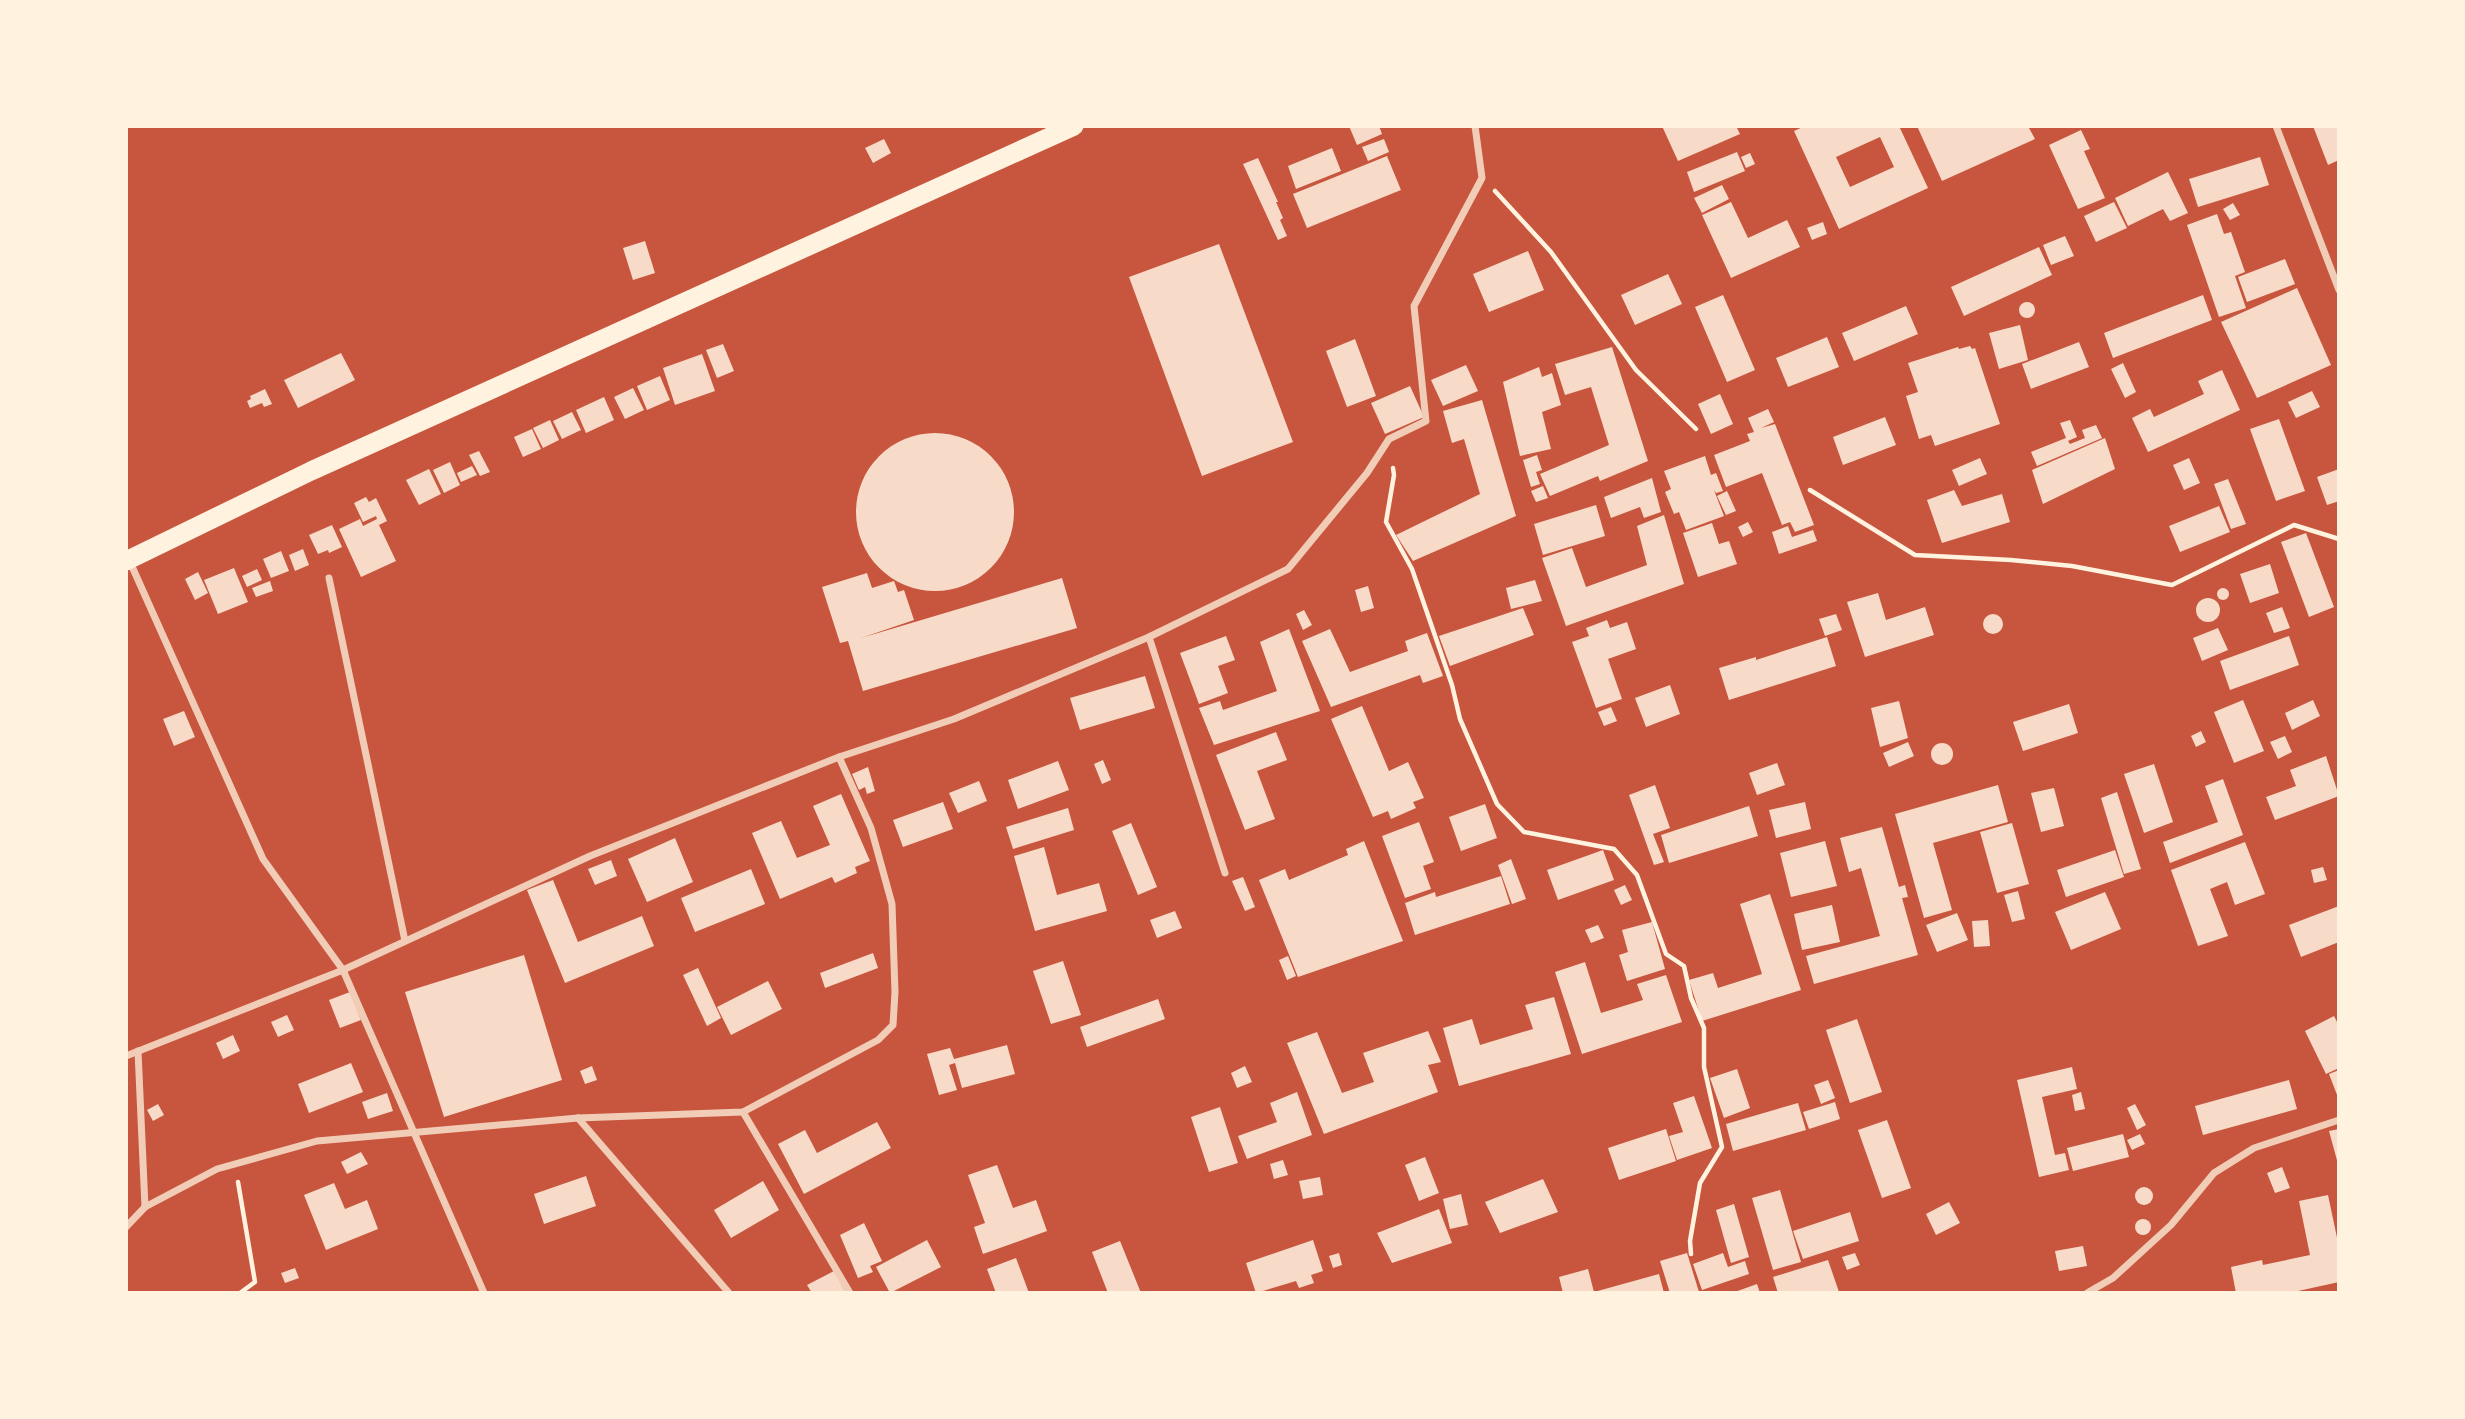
<svg xmlns="http://www.w3.org/2000/svg" width="2465" height="1419" font-family="'Golos Text',sans-serif">
	<style>
		.building { fill: #f7dbc8; fill-rule: evenodd }
		.lines { fill: none; stroke-linecap: round; stroke-linejoin: round }
		.path { stroke: #fff3e0; stroke-width: 4.5 }
		.minor { stroke: #f1ccb7; stroke-width: 7 }
		.trunk { stroke: #fff3e0; stroke-width: 19 }
	</style>
	<rect width="100%" height="100%" fill="#c8553d"/>
	<!-- building -->
	<g class="building">
		<polygon points="1349,126 1379,126 1382,134 1357,145"/>
		<polygon points="1662,126 1736,126 1740,134 1678,161"/>
		<path d="M1805 126H1899L1928 188 1839 229 1794 131ZM1880 137 1894 167 1850 187 1836 157Z"/>
		<polygon points="1917,126 2028,126 2035,139 1942,181"/>
		<polygon points="2313,126 2339,126 2339,160 2328,165"/>
		<polygon points="2081,130 2090,149 2084,151 2105,198 2078,209 2049,145"/>
		<polygon points="884,139 891,153 873,163 865,148"/>
		<polygon points="1384,139 1389,152 1368,161 1362,147"/>
		<polygon points="1332,148 1341,171 1296,189 1288,166"/>
		<polygon points="1737,152 1745,171 1694,192 1687,172"/>
		<polygon points="1750,153 1755,164 1746,168 1741,157"/>
		<polygon points="1387,156 1401,190 1307,228 1293,194"/>
		<polygon points="2260,157 2269,185 2198,207 2189,179"/>
		<polygon points="1258,158 1278,202 1276,202 1283,218 1280,220 1287,236 1278,240 1243,164"/>
		<polygon points="2168,172 2188,213 2170,221 2163,209 2128,226 2115,198"/>
		<polygon points="1722,185 1729,199 1702,213 1694,198"/>
		<polygon points="1731,202 1748,238 1787,220 1800,247 1731,278 1702,215"/>
		<polygon points="2114,202 2127,228 2096,242 2084,216"/>
		<polygon points="2233,203 2240,215 2230,220 2223,209"/>
		<polygon points="2217,214 2224,234 2231,232 2245,272 2235,276 2246,308 2219,317 2187,225"/>
		<polygon points="1823,222 1827,234 1812,240 1807,228"/>
		<polygon points="2065,236 2074,256 2051,265 2043,245"/>
		<polygon points="645,241 655,273 633,280 623,248"/>
		<polygon points="1219,244 1293,442 1202,476 1129,277"/>
		<polygon points="2039,247 2052,275 1964,316 1951,287"/>
		<polygon points="1528,251 1544,290 1489,312 1473,274"/>
		<polygon points="2285,259 2295,284 2247,302 2238,277"/>
		<polygon points="1668,274 1682,304 1635,325 1621,295"/>
		<polygon points="2297,288 2331,365 2257,398 2221,322"/>
		<polygon points="1723,295 1755,370 1727,382 1695,307"/>
		<polygon points="2203,295 2212,320 2113,358 2104,333"/>
		<circle cx="2027" cy="310" r="8"/>
		<polygon points="1906,306 1918,334 1854,361 1842,333"/>
		<polygon points="2020,325 2028,360 1999,369 1989,333"/>
		<polygon points="1827,337 1839,367 1788,387 1776,358"/>
		<polygon points="1355,339 1376,396 1347,407 1326,351"/>
		<polygon points="2079,342 2089,367 2031,389 2022,364"/>
		<polygon points="723,344 734,371 717,378 706,350"/>
		<polygon points="1970,346 1972,349 1975,348 2000,424 1935,446 1931,435 1919,439 1906,396 1918,392 1908,363 1958,347 1959,349"/>
		<polygon points="1612,347 1648,461 1600,481 1598,476 1550,496 1540,474 1609,445 1591,387 1565,395 1555,364"/>
		<polygon points="341,353 355,380 298,408 284,380"/>
		<polygon points="702,354 715,391 675,405 663,368"/>
		<polygon points="2123,363 2136,392 2125,398 2111,369"/>
		<polygon points="1466,365 1478,391 1443,406 1431,380"/>
		<polygon points="1539,367 1542,377 1552,373 1561,405 1542,412 1551,449 1520,456 1503,382"/>
		<polygon points="2222,370 2240,410 2148,452 2132,418 2150,409 2154,417 2204,394 2198,381"/>
		<polygon points="660,376 670,400 647,410 637,386"/>
		<polygon points="1410,386 1424,417 1385,434 1371,403"/>
		<polygon points="633,388 644,410 625,419 614,397"/>
		<polygon points="265,389 272,404 264,407 262,403 250,408 247,401 251,399 250,396"/>
		<polygon points="2312,391 2320,407 2296,418 2288,402"/>
		<polygon points="1720,394 1733,424 1711,434 1698,404"/>
		<polygon points="604,397 614,420 586,433 576,410"/>
		<polygon points="1482,400 1516,516 1413,561 1396,535 1480,494 1464,439 1452,443 1443,411"/>
		<polygon points="1768,409 1774,422 1761,428 1775,424 1814,525 1795,532 1790,522 1782,525 1762,473 1726,487 1714,455 1750,441 1747,434 1754,432 1748,418"/>
		<polygon points="572,412 581,430 562,439 553,421"/>
		<polygon points="1885,417 1896,445 1843,465 1833,437"/>
		<polygon points="2279,419 2305,491 2276,501 2250,429"/>
		<polygon points="550,420 559,440 543,448 533,428"/>
		<polygon points="2070,420 2077,437 2068,441 2070,444 2085,438 2082,430 2096,425 2102,438 2037,466 2031,452 2066,438 2060,423"/>
		<polygon points="532,429 541,449 523,457 514,437"/>
		<circle cx="935" cy="512" r="79"/>
		<polygon points="2105,438 2115,469 2043,504 2032,470"/>
		<polygon points="479,451 490,472 480,476 469,455"/>
		<polygon points="1537,455 1542,470 1536,472 1540,484 1531,487 1523,460"/>
		<polygon points="1705,456 1711,475 1716,473 1723,491 1716,493 1714,490 1724,516 1686,530 1679,512 1674,514 1665,492 1671,489 1664,471"/>
		<polygon points="1980,458 1987,474 1959,486 1952,470"/>
		<polygon points="2189,458 2200,483 2184,490 2173,465"/>
		<polygon points="450,462 460,485 444,493 433,470"/>
		<polygon points="472,466 477,475 461,482 457,473"/>
		<polygon points="429,469 441,494 419,505 406,480"/>
		<polygon points="2339,469 2339,501 2327,505 2317,477"/>
		<polygon points="1652,478 1661,512 1644,518 1640,507 1611,518 1604,497"/>
		<polygon points="2228,479 2246,524 2231,529 2214,484"/>
		<polygon points="1543,486 1548,498 1536,502 1531,491"/>
		<polygon points="1954,490 1962,506 2002,494 2010,522 1942,543 1927,500"/>
		<polygon points="1727,491 1736,511 1726,515 1717,496"/>
		<polygon points="366,497 369,502 376,498 387,521 379,525 396,561 361,577 339,529 360,519 363,526 377,519 376,516 363,522 354,503"/>
		<polygon points="1596,505 1605,536 1543,555 1534,524"/>
		<polygon points="2219,506 2230,532 2180,552 2169,526"/>
		<polygon points="1664,515 1684,584 1566,626 1542,558 1572,548 1586,587 1647,565 1637,526"/>
		<polygon points="1748,522 1753,532 1743,537 1738,527"/>
		<polygon points="1712,523 1719,544 1729,541 1737,564 1698,577 1683,533"/>
		<polygon points="332,525 342,547 329,553 328,550 318,554 309,535"/>
		<polygon points="1788,526 1792,537 1813,530 1817,541 1779,554 1772,532"/>
		<polygon points="2306,533 2334,607 2309,617 2281,542"/>
		<polygon points="303,549 309,565 295,571 289,555"/>
		<polygon points="281,551 289,571 271,578 263,559"/>
		<polygon points="2270,564 2279,593 2250,603 2240,574"/>
		<polygon points="234,568 248,602 218,614 204,580"/>
		<polygon points="257,569 262,580 247,587 242,576"/>
		<polygon points="198,572 208,593 195,600 185,579"/>
		<polygon points="867,573 872,588 894,581 898,592 904,590 914,620 861,638 1062,578 1077,628 863,691 848,641 840,643 822,587"/>
		<polygon points="1535,580 1542,601 1511,609 1506,588"/>
		<polygon points="270,581 273,591 256,597 252,588"/>
		<polygon points="1368,586 1374,608 1361,612 1355,590"/>
		<circle cx="2223" cy="594" r="6"/>
		<polygon points="1878,593 1886,620 1925,607 1934,635 1865,657 1847,602"/>
		<circle cx="2208" cy="610" r="12"/>
		<polygon points="2282,607 2290,628 2274,633 2266,613"/>
		<polygon points="1523,608 1534,635 1450,666 1439,636"/>
		<polygon points="1304,610 1312,625 1303,630 1296,614"/>
		<polygon points="1836,614 1842,630 1825,636 1819,619"/>
		<circle cx="1993" cy="624" r="10"/>
		<polygon points="1607,620 1610,628 1627,622 1636,649 1608,659 1622,699 1596,708 1572,642 1589,636 1586,628"/>
		<polygon points="2218,628 2228,650 2202,661 2193,638"/>
		<polygon points="1289,629 1320,711 1214,745 1199,708 1220,701 1223,710 1277,691 1260,642"/>
		<polygon points="1330,629 1350,672 1408,651 1405,641 1427,633 1443,676 1423,683 1420,675 1331,707 1302,641"/>
		<polygon points="1226,636 1235,660 1218,666 1228,693 1199,704 1180,653"/>
		<polygon points="2289,636 2299,665 2230,690 2220,661"/>
		<polygon points="1827,637 1836,666 1729,700 1719,668 1756,657 1756,660"/>
		<polygon points="1145,676 1155,708 1080,730 1070,698"/>
		<polygon points="1670,685 1680,714 1646,727 1635,698"/>
		<polygon points="2243,700 2264,751 2234,763 2214,712"/>
		<polygon points="2313,700 2320,716 2292,730 2285,713"/>
		<polygon points="1899,701 1908,738 1880,747 1871,708"/>
		<polygon points="2069,704 2078,733 2023,751 2013,722"/>
		<polygon points="1362,706 1389,771 1408,762 1424,798 1413,802 1416,808 1391,819 1388,811 1373,817 1331,719"/>
		<polygon points="1611,707 1617,721 1604,726 1598,712"/>
		<polygon points="184,711 195,737 174,746 163,719"/>
		<polygon points="2201,731 2206,742 2196,747 2191,736"/>
		<polygon points="1276,732 1287,760 1257,771 1275,819 1245,830 1216,755"/>
		<polygon points="2285,736 2292,752 2278,759 2270,742"/>
		<polygon points="1908,742 1914,756 1889,767 1883,753"/>
		<circle cx="1942" cy="754" r="11"/>
		<polygon points="2326,756 2339,796 2275,820 2266,797 2296,786 2290,770"/>
		<polygon points="1103,760 1111,780 1102,784 1094,764"/>
		<polygon points="1058,761 1069,790 1018,809 1008,780"/>
		<polygon points="1777,763 1785,785 1757,795 1749,773"/>
		<polygon points="2154,764 2173,822 2144,833 2124,774"/>
		<polygon points="868,767 875,791 867,794 865,787 859,790 852,774"/>
		<polygon points="2223,779 2243,835 2170,863 2163,842 2218,822 2205,786"/>
		<polygon points="979,781 987,801 958,813 949,793"/>
		<polygon points="1655,785 1670,828 1653,834 1664,862 1654,865 1629,795"/>
		<polygon points="1998,785 2008,822 1933,843 1952,910 1924,918 1895,814"/>
		<polygon points="2054,788 2064,826 2041,832 2031,793"/>
		<polygon points="2117,792 2141,869 2124,874 2101,798"/>
		<polygon points="841,794 870,861 855,867 857,873 835,883 832,877 780,899 752,833 781,821 797,858 830,845 813,806"/>
		<polygon points="943,802 953,829 903,847 893,820"/>
		<polygon points="1805,802 1811,829 1776,838 1769,810"/>
		<polygon points="1485,804 1497,838 1461,851 1449,817"/>
		<polygon points="1749,806 1758,836 1669,863 1661,835"/>
		<polygon points="1068,808 1074,830 1013,849 1006,827"/>
		<polygon points="1419,822 1434,862 1423,866 1431,889 1405,898 1382,836"/>
		<polygon points="1131,823 1157,887 1138,895 1112,831"/>
		<polygon points="2012,823 2029,884 1997,893 1980,832"/>
		<polygon points="1882,827 1899,887 1905,885 1908,897 1902,898 1918,955 1814,984 1806,956 1880,936 1861,868 1849,872 1840,838"/>
		<polygon points="675,838 693,882 647,902 628,859"/>
		<polygon points="1364,841 1403,941 1298,977 1259,880 1285,869 1289,880 1348,855 1346,849"/>
		<polygon points="1825,841 1837,886 1791,897 1780,853"/>
		<polygon points="2245,842 2265,894 2235,905 2227,882 2210,889 2228,936 2198,946 2171,870"/>
		<polygon points="1044,847 1057,895 1099,883 1107,911 1035,931 1014,856"/>
		<polygon points="1603,850 1614,880 1558,900 1547,870"/>
		<polygon points="2115,850 2124,877 2066,897 2057,870"/>
		<polygon points="1511,859 1526,899 1512,904 1498,865"/>
		<polygon points="611,860 617,876 595,885 588,869"/>
		<polygon points="2323,867 2327,880 2314,883 2311,870"/>
		<polygon points="751,869 765,904 695,932 681,898"/>
		<polygon points="1501,876 1510,904 1415,935 1405,903 1435,892 1436,897"/>
		<polygon points="1243,877 1255,907 1245,911 1232,881"/>
		<polygon points="553,880 578,942 642,916 654,946 565,983 527,890"/>
		<polygon points="1625,885 1632,900 1621,905 1614,890"/>
		<polygon points="2018,891 2025,919 2012,922 2004,895"/>
		<polygon points="2105,892 2121,929 2071,950 2055,912"/>
		<polygon points="1770,894 1801,990 1702,1021 1689,980 1713,973 1718,988 1762,974 1740,904"/>
		<polygon points="1832,905 1840,942 1802,950 1794,914"/>
		<polygon points="2339,906 2339,942 2301,957 2289,925"/>
		<polygon points="1175,911 1182,928 1157,938 1150,920"/>
		<polygon points="1957,913 1968,940 1937,952 1926,925"/>
		<polygon points="1988,920 1990,946 1974,947 1972,921"/>
		<polygon points="1652,922 1665,969 1627,981 1619,955 1628,952 1622,930"/>
		<polygon points="1598,925 1604,938 1591,943 1585,930"/>
		<polygon points="873,953 878,968 825,988 820,973"/>
		<polygon points="524,955 562,1080 444,1117 405,992"/>
		<polygon points="1288,956 1296,976 1287,980 1279,960"/>
		<polygon points="1063,961 1081,1015 1051,1024 1033,971"/>
		<polygon points="1585,962 1601,1013 1643,1000 1637,984 1666,975 1682,1022 1582,1054 1555,972"/>
		<polygon points="698,968 721,1018 707,1026 683,975"/>
		<polygon points="768,981 782,1009 731,1035 717,1007"/>
		<polygon points="350,992 361,1020 340,1028 329,1000"/>
		<polygon points="1554,997 1571,1054 1459,1086 1443,1028 1472,1019 1480,1045 1533,1029 1525,1005"/>
		<polygon points="1158,999 1165,1019 1087,1047 1080,1027"/>
		<polygon points="287,1015 294,1030 278,1037 271,1022"/>
		<polygon points="2334,1016 2339,1026 2339,1068 2326,1074 2305,1031"/>
		<polygon points="1857,1019 1882,1092 1850,1103 1826,1030"/>
		<polygon points="1428,1031 1441,1062 1428,1065 1438,1092 1324,1134 1287,1043 1317,1032 1342,1093 1374,1082 1363,1053"/>
		<polygon points="233,1035 240,1051 223,1059 216,1043"/>
		<polygon points="1007,1045 1015,1074 962,1088 955,1063 949,1065 957,1090 939,1095 927,1054 950,1048 954,1059"/>
		<polygon points="351,1063 363,1092 309,1113 298,1084"/>
		<polygon points="592,1066 597,1080 585,1084 580,1071"/>
		<polygon points="1245,1066 1252,1082 1237,1088 1231,1073"/>
		<polygon points="2072,1067 2077,1089 2042,1097 2055,1155 2065,1153 2069,1170 2039,1177 2017,1080"/>
		<polygon points="1737,1069 1750,1108 1724,1118 1710,1078"/>
		<polygon points="2339,1070 2339,1100 2329,1074"/>
		<polygon points="1828,1080 1835,1098 1821,1104 1814,1085"/>
		<polygon points="2289,1080 2297,1109 2203,1135 2195,1106"/>
		<polygon points="1297,1092 1312,1135 1247,1159 1238,1136 1277,1122 1270,1103"/>
		<polygon points="2081,1092 2085,1109 2075,1111 2072,1095"/>
		<polygon points="387,1093 393,1111 368,1119 362,1102"/>
		<polygon points="1694,1096 1712,1148 1677,1160 1669,1136 1683,1132 1673,1103"/>
		<polygon points="1835,1102 1840,1119 1809,1129 1803,1112"/>
		<polygon points="1798,1103 1806,1130 1733,1151 1726,1124"/>
		<polygon points="158,1104 164,1115 153,1121 147,1110"/>
		<polygon points="2135,1104 2146,1125 2137,1130 2127,1108"/>
		<polygon points="1220,1107 1238,1163 1209,1172 1191,1117"/>
		<polygon points="1887,1120 1911,1188 1882,1198 1858,1130"/>
		<polygon points="877,1122 891,1148 804,1194 778,1144 805,1130 817,1153"/>
		<polygon points="1666,1129 1676,1161 1619,1180 1608,1148"/>
		<polygon points="2339,1129 2339,1164 2338,1164 2329,1131"/>
		<polygon points="2123,1134 2129,1157 2073,1171 2067,1148"/>
		<polygon points="2140,1134 2145,1144 2132,1150 2127,1140"/>
		<polygon points="361,1152 368,1164 347,1174 341,1162"/>
		<polygon points="1425,1157 1439,1193 1419,1201 1405,1165"/>
		<polygon points="1283,1160 1288,1175 1274,1179 1270,1164"/>
		<polygon points="997,1165 1013,1208 1036,1200 1047,1231 983,1254 974,1227 985,1223 968,1175"/>
		<polygon points="2282,1167 2290,1188 2275,1193 2267,1173"/>
		<polygon points="586,1176 596,1206 544,1224 534,1194"/>
		<polygon points="1320,1177 1323,1195 1303,1199 1299,1181"/>
		<polygon points="1543,1179 1558,1212 1500,1233 1485,1202"/>
		<polygon points="763,1181 779,1210 731,1238 714,1210"/>
		<polygon points="334,1183 345,1209 367,1200 378,1229 326,1250 304,1195"/>
		<circle cx="2144" cy="1196" r="9"/>
		<polygon points="1780,1190 1801,1262 1773,1270 1752,1198"/>
		<polygon points="1461,1194 1468,1225 1450,1229 1443,1199"/>
		<polygon points="2328,1195 2339,1247 2339,1282 2289,1293 2236,1293 2231,1267 2262,1260 2263,1265 2310,1255 2299,1201"/>
		<polygon points="1949,1202 1960,1223 1936,1235 1926,1214"/>
		<polygon points="1734,1204 1749,1257 1731,1263 1716,1210"/>
		<polygon points="1439,1209 1452,1243 1392,1263 1377,1233"/>
		<polygon points="1850,1212 1859,1241 1803,1259 1793,1231"/>
		<circle cx="2143" cy="1227" r="8"/>
		<polygon points="864,1223 882,1261 870,1266 873,1272 858,1278 840,1235"/>
		<polygon points="927,1240 941,1267 890,1293 876,1267"/>
		<polygon points="1313,1240 1323,1271 1311,1275 1314,1283 1299,1288 1296,1281 1256,1293 1246,1263"/>
		<polygon points="1120,1241 1141,1293 1108,1293 1092,1252"/>
		<polygon points="2083,1246 2087,1266 2059,1271 2055,1251"/>
		<polygon points="1339,1253 1342,1265 1333,1268 1329,1256"/>
		<polygon points="1687,1253 1699,1292 1670,1293 1660,1261"/>
		<polygon points="1723,1253 1728,1267 1745,1261 1749,1274 1702,1290 1693,1264"/>
		<polygon points="1855,1253 1860,1265 1847,1270 1842,1257"/>
		<polygon points="1016,1258 1029,1293 996,1293 987,1269"/>
		<polygon points="1828,1260 1839,1292 1778,1293 1773,1277"/>
		<polygon points="295,1268 299,1278 285,1283 281,1273"/>
		<polygon points="1588,1269 1594,1292 1659,1274 1664,1293 1563,1293 1559,1277"/>
		<polygon points="834,1271 846,1293 812,1293 807,1285"/>
		<polygon points="1757,1284 1760,1293 1732,1293"/>
	</g>
	<g class="lines">
		<!-- path -->
		<g class="path">
			<polyline points="1495,191 1551,252 1636,370 1696,429"/>
			<polyline points="1393,468 1394,475 1386,522 1412,569 1452,685 1460,719 1497,804 1524,832 1614,849 1637,875 1666,954 1684,966 1691,998 1704,1028 1704,1067 1722,1147 1700,1183 1690,1241 1691,1254"/>
			<polyline points="1810,490 1915,555 2011,560 2072,566 2172,585 2294,525 2339,539"/>
			<polyline points="238,1182 255,1282 240,1293"/>
		</g>
		<!-- minor -->
		<g class="minor">
			<polyline points="2276,126 2339,290"/>
			<polyline points="130,562 263,859 343,970 484,1293"/>
			<polyline points="329,578 405,941"/>
			<polyline points="1149,637 1225,873"/>
			<polyline points="138,1051 145,1207"/>
			<polyline points="126,1056 343,970 590,856 839,757 954,719 1149,637 1288,569 1367,473 1389,439 1426,421 1414,306 1482,178 1475,126"/>
			<polyline points="743,1112 850,1293"/>
			<polyline points="578,1118 729,1293"/>
			<polyline points="126,1227 145,1207 217,1169 317,1141 578,1118 743,1112 878,1040 893,1025 895,992 892,904 871,828 839,757"/>
			<polyline points="2087,1293 2113,1278 2171,1225 2214,1173 2254,1148 2339,1120"/>
		</g>
		<!-- trunk -->
		<polyline class="trunk" points="126,561 311,471 1074,126"/>
	</g>
	<!-- border -->
	<rect width="2465" height="1419" fill="none" stroke="#fff3e0" stroke-width="256"/>
</svg>
